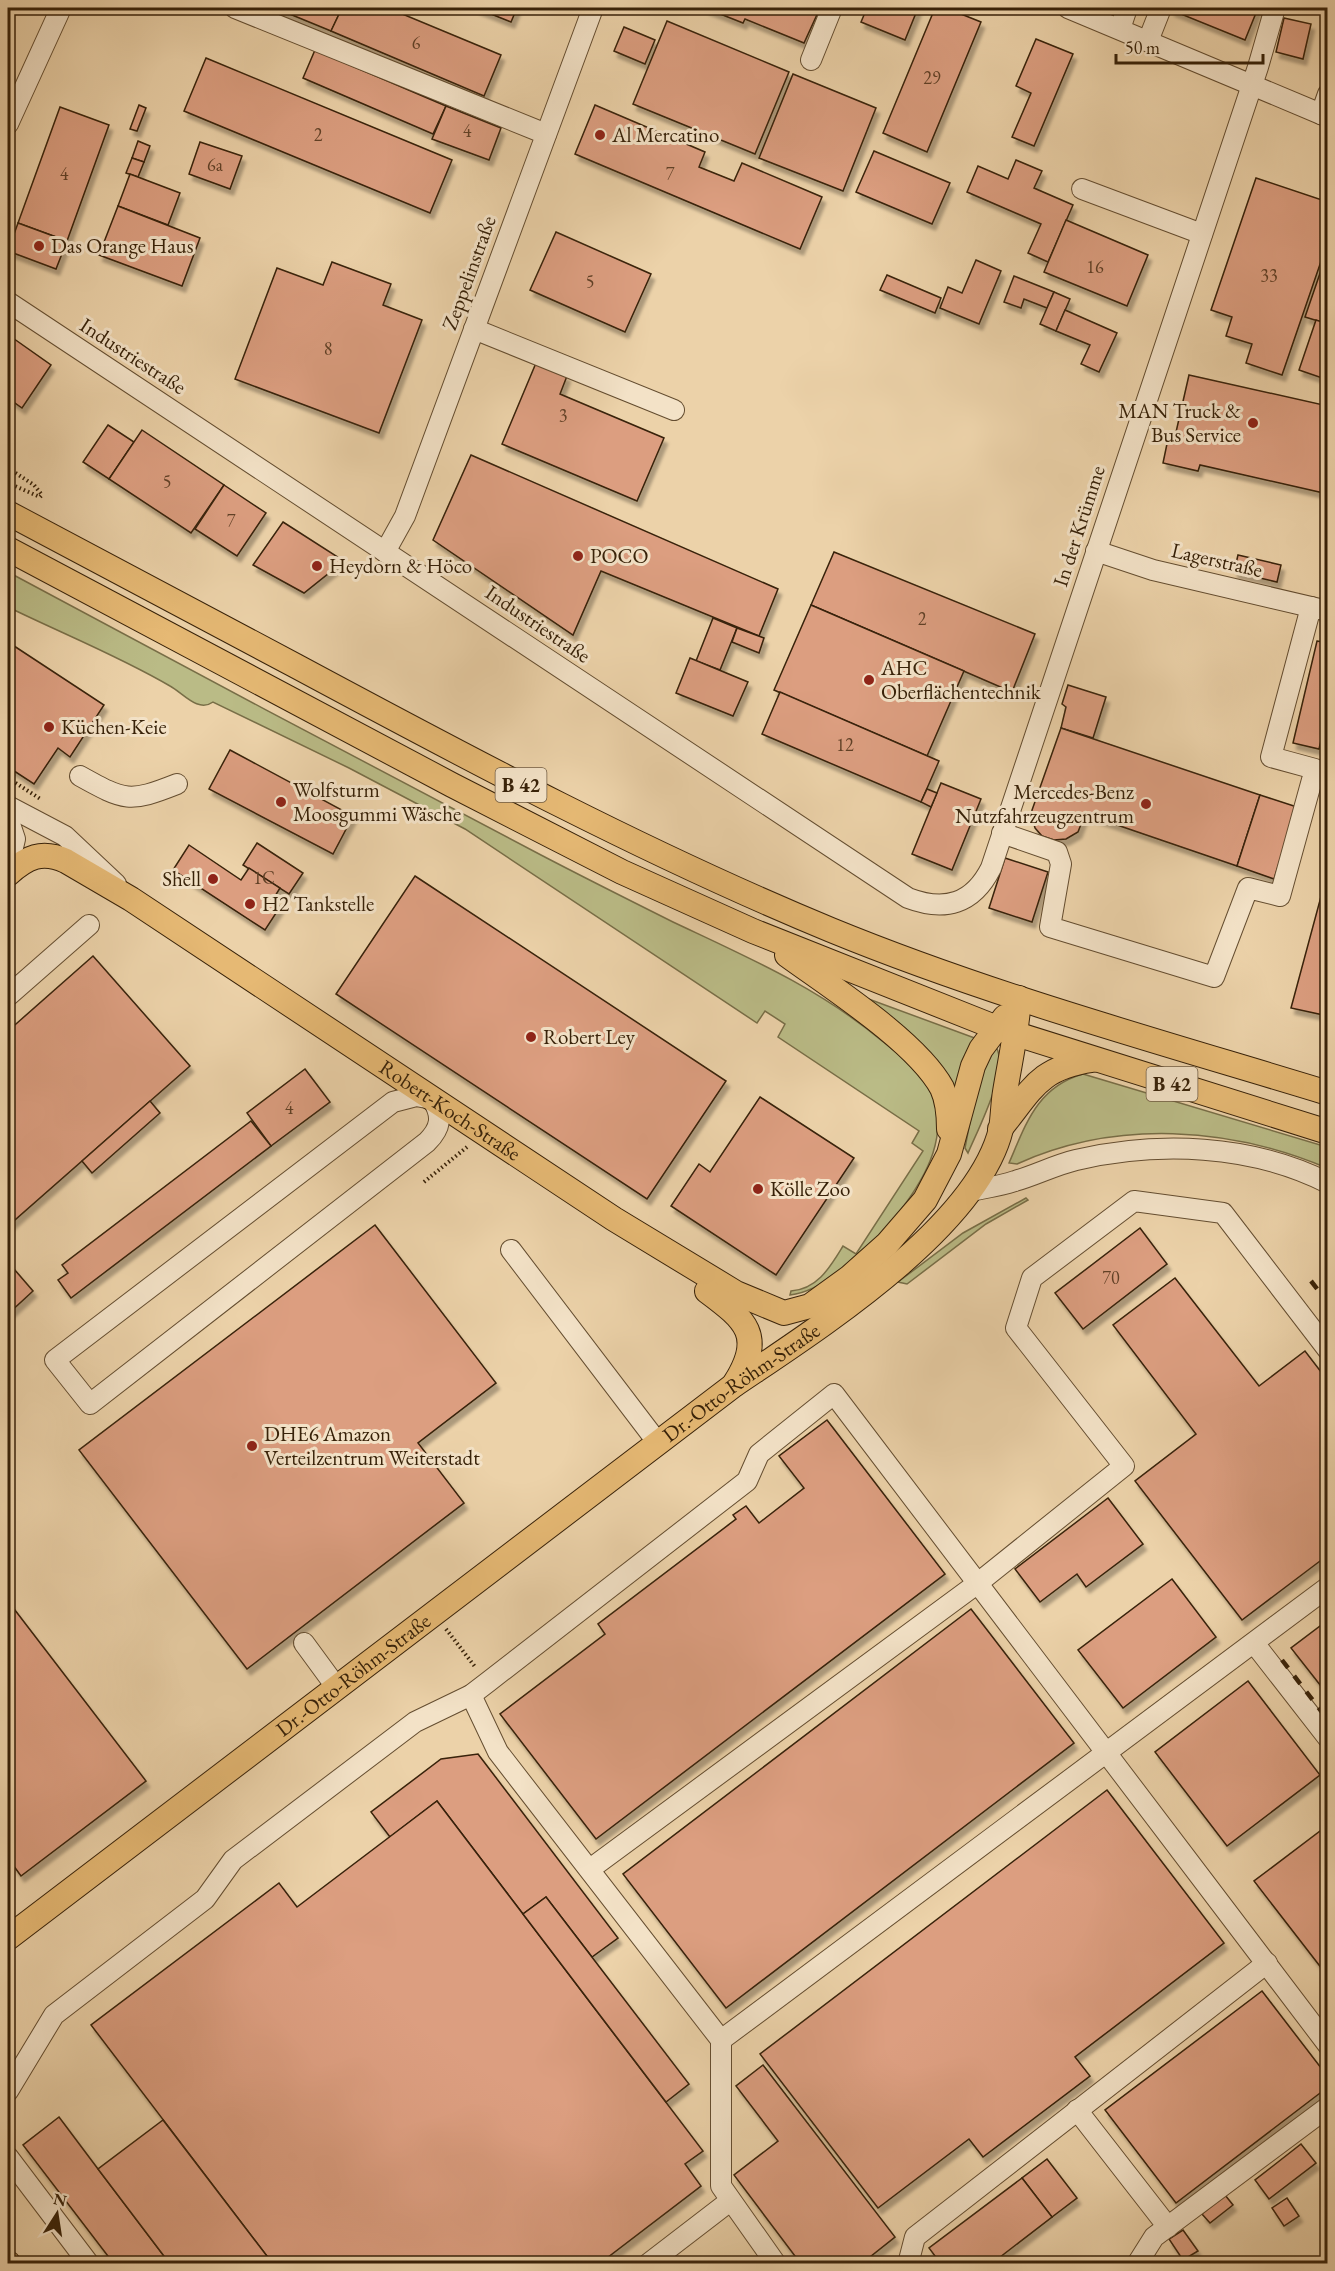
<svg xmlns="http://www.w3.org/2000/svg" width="1335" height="2271" font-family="'EB Garamond',serif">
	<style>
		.green { fill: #babb86; stroke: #786e47; stroke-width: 1.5 }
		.building { fill: #dc9e80; stroke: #372108; stroke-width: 1.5; filter: url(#shadow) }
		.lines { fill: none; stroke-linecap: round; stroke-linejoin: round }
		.minor-casing { stroke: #644d30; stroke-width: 22 }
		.major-casing { stroke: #372108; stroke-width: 26 }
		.path { stroke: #372108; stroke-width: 4; stroke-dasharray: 1.5 3; stroke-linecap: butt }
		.minor { stroke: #f3e2c7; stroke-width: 20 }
		.major { stroke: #e6b974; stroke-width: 24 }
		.rail { stroke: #372108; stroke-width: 4.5; stroke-dasharray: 10 10; stroke-linecap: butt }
		.poi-dot { fill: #8f2418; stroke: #f3e2c7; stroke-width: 2 }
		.labels { text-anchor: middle; stroke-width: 6; stroke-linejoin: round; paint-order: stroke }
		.number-label { font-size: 18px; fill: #604026 }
		.shield { fill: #f3e2c7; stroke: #6f5b41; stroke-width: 1.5 }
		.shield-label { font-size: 20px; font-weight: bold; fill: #372108 }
		.poi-label { font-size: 21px; fill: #372108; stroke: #f3e2c7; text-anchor: start }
		.street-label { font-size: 21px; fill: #372108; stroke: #f3e2c7 }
	</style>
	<defs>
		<filter id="shadow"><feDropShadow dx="3.5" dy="6" stdDeviation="1.5" flood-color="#0004"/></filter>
	</defs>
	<rect width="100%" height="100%" fill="#ecd2a9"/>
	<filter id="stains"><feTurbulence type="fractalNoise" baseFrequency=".00333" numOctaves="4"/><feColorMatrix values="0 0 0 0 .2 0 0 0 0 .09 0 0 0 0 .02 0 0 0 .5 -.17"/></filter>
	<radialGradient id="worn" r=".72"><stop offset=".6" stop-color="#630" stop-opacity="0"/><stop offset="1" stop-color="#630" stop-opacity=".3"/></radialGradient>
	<!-- green -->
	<g class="green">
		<path d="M8 572C185 667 363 762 541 855 585 878 629 900 673 922 747 957 819 988 882 1041 900 1055 918 1068 929 1088 952 1132 926 1177 900 1211 877 1241 828 1291 790 1295L791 1291C818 1289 830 1267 843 1246L856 1254 923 1151 912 1143 919 1131 778 1037 785 1024 765 1011 757 1023 465 829 349 768 213 702C198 713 183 693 170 686 119 656 61 633 8 607Z"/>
		<polygon points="855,994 980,1040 957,1104"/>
		<path d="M996 1047C1010 1069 977 1131 968 1153L965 1148 979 1075Z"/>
		<path d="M1083 1074 1327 1147V1168C1230 1127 1116 1119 1017 1164L1009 1163C1026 1124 1037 1087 1083 1074Z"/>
		<polygon points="1026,1198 1028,1200 986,1224 907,1284 898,1282 963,1233"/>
	</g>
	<!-- building -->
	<g class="building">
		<polygon points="275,8 342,8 331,31"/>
		<polygon points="342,8 388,8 501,55 484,96 331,31"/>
		<polygon points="476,8 517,8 511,22"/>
		<polygon points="705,8 820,8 804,43 745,19 743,23"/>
		<polygon points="867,8 918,8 905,40 861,22"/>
		<polygon points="935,8 946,8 981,22 927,152 883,133"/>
		<polygon points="1173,8 1258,8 1245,40 1171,10"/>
		<polygon points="1284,18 1311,24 1303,59 1276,52"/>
		<polygon points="667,21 789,72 755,154 633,104"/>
		<polygon points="624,27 655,40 645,64 614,51"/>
		<polygon points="1036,39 1073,54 1034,146 1012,137 1031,93 1016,86"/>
		<polygon points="315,50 446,106 433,134 303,78"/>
		<polygon points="206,58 452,160 430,213 184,111"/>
		<polygon points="793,74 876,108 843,191 759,158"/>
		<polygon points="139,105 146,108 137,131 130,129"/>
		<polygon points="595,105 705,152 699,167 734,181 742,163 822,197 800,249 575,154"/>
		<polygon points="446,106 501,128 489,160 432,139"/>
		<polygon points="60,107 109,125 67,241 18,223"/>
		<polygon points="138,141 150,146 144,162 132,158"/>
		<polygon points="200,142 242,156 230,189 189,174"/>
		<polygon points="874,151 950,183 932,224 856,192"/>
		<polygon points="132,158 144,162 138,177 126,173"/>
		<polygon points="1016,160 1042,171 1034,188 1073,205 1048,262 1028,253 1041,224 967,192 978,166 1008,179"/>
		<polygon points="130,174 180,193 168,225 118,206"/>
		<polygon points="1256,178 1328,202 1328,241 1282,375 1246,363 1252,344 1226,336 1232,317 1211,310"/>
		<polygon points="118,206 200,238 182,286 99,255"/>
		<polygon points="1066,220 1148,255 1127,306 1044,272"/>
		<polygon points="18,223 67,241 56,269 8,251"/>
		<polygon points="556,232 651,274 625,332 530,290"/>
		<polygon points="1328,250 1328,324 1305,317"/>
		<polygon points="976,260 1001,271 979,324 940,308 948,287 962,293"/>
		<polygon points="332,262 391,284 383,305 422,320 379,433 235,379 277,268 323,285"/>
		<polygon points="887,275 941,298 935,313 880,290"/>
		<polygon points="1014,276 1054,292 1047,308 1024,299 1021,308 1004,302"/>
		<polygon points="1054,292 1070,299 1056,331 1040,324"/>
		<polygon points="1065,310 1117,333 1099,372 1081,364 1090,345 1056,331"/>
		<polygon points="1316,320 1328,324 1328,380 1299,370"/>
		<polygon points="10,336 51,365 22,408 8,398 8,340"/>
		<polygon points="536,363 567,376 560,394 664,438 637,501 502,444"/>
		<polygon points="1189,375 1328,406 1328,494 1200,465 1198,471 1163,463 1168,439 1174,441"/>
		<polygon points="108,425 134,442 109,479 83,462"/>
		<polygon points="142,430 224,485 191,533 109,479"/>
		<polygon points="471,455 778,589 759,636 601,571 573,635 433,540"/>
		<polygon points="224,485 266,513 237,556 195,529"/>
		<polygon points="283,522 344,561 304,593 253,565"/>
		<polygon points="834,552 1035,634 1012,692 811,605"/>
		<polygon points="1238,555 1281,565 1277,582 1234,572"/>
		<polygon points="811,605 964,671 927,756 774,690"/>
		<polygon points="713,618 737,628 720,670 696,661"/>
		<polygon points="737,628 764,638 759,653 732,642"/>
		<polygon points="1317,641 1328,643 1328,711 1319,749 1293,743"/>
		<polygon points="8,642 104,705 70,757 58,748 34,784 8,767"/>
		<polygon points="690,658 748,682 733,716 676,693"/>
		<polygon points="1068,685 1106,697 1093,738 1061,728 1066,707 1062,704"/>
		<polygon points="780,692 939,761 921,802 762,734"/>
		<polygon points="1061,728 1260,795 1237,866 1085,814 1078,832 1066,839 1054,840 1042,836 1035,828 1031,813"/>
		<polygon points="230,750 353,816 333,854 209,789"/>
		<polygon points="941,783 981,799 952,870 912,854"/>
		<polygon points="927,789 937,793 931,807 921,802"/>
		<polygon points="1260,795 1297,807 1274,879 1237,866"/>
		<polygon points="257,843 303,873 289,894 243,865"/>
		<polygon points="189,845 241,880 249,868 280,888 272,901 280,907 265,930 173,870"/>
		<polygon points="1005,858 1048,872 1032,922 989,908"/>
		<polygon points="415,876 726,1081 647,1199 336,994"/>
		<polygon points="1323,889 1328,890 1328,1016 1291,1008"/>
		<polygon points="93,956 190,1066 8,1226 8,1031"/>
		<polygon points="305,1069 330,1102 271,1146 247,1113"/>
		<polygon points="760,1097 854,1158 776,1275 671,1206 699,1164 710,1172"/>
		<polygon points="150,1101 160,1113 92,1173 82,1161"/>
		<polygon points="251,1121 271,1146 71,1298 58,1280 68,1273 62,1265"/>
		<polygon points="375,1225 496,1383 418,1443 464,1503 247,1669 79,1450"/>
		<polygon points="1140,1228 1167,1264 1083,1329 1055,1293"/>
		<polygon points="8,1262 33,1291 8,1314"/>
		<polygon points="1175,1278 1259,1386 1305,1351 1328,1381 1328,1555 1242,1620 1135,1481 1196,1434 1113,1325"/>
		<polygon points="827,1420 945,1574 596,1839 500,1714 605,1634 598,1624 736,1519 733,1515 746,1506 759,1523 804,1488 779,1456"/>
		<polygon points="1108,1498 1143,1544 1086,1587 1077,1574 1040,1602 1015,1569"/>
		<polygon points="1172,1579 1216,1637 1123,1708 1078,1650"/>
		<polygon points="8,1601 146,1781 21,1876 8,1858"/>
		<polygon points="971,1609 1074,1743 726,2008 623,1874"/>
		<polygon points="1328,1620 1328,1695 1291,1648"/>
		<polygon points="1248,1681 1320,1775 1227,1846 1155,1752"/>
		<polygon points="478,1754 618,1938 592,1957 546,1897 523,1914 437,1801 390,1837 371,1812 441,1759"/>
		<polygon points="1107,1790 1224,1943 1075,2057 1090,2076 983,2157 969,2139 878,2208 760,2054"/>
		<polygon points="437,1801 703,2151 685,2164 701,2186 599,2264 273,2264 91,2025 279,1883 297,1907"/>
		<polygon points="1328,1825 1328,1973 1326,1974 1254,1881"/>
		<polygon points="546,1897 689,2084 666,2102 523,1914"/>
		<polygon points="1262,1991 1328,2077 1328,2087 1176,2203 1105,2110"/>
		<polygon points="763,2065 895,2237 861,2264 801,2264 734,2175 778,2141 736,2086"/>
		<polygon points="59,2117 98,2169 170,2264 114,2264 23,2145"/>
		<polygon points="163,2120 273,2264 170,2264 98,2169"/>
		<polygon points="1301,2144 1316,2163 1269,2199 1255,2180"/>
		<polygon points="1047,2159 1077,2198 1052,2217 1022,2178"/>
		<polygon points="1022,2178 1052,2217 991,2264 941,2264 929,2248"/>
		<polygon points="1225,2195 1233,2205 1210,2223 1202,2214"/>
		<polygon points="1287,2198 1299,2216 1284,2226 1272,2208"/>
		<polygon points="1183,2230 1198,2251 1183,2260 1169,2239"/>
	</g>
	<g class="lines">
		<!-- minor casing -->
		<g class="minor-casing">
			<g id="minor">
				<polyline points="235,8 546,134"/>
				<polyline points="1068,8 1328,117"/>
				<polyline points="1120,29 1127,8"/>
				<polyline points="1148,41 1161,8"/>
				<polyline points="811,60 832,8"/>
				<polyline points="1321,114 1328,94"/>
				<polyline points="8,124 61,8"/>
				<polyline points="1082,189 1202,234"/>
				<path d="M8 302 908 898C945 912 973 904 991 868L1258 67 1275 8"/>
				<polyline points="474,329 674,410"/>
				<polyline points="1096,551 1153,570 1328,611"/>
				<polyline points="385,552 405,516 593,8"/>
				<path d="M80 776C125 801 129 803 177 784"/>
				<polyline points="8,806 65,836 116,884"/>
				<polyline points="8,818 15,839 8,869"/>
				<polyline points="1002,833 1057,852 1061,864 1050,927 1214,977 1248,888 1280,896 1315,769 1271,757 1311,607"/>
				<polyline points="8,996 89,925"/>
				<path d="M416 1096 432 1099C443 1116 441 1128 427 1142L90 1404 55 1360 393 1102Z"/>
				<path d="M970 1191C985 1188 1001 1186 1015 1181 1036 1175 1055 1165 1076 1160 1158 1141 1251 1144 1328 1183"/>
				<polyline points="511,1250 658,1443"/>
				<polyline points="304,1643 337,1688"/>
				<polyline points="1254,1643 1328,1738"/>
				<polyline points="471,1695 498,1752 721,2040 721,2186 776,2264"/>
				<polyline points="590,1869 978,1583 1124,1466 1016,1328 1032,1278 1134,1201 1223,1213 1328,1350"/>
				<polyline points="721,2040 1328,1587"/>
				<polyline points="8,2091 54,2015 205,1899 233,1860 415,1722 471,1695 488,1682 747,1481 759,1454 834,1394 1328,2045"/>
				<polyline points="1077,2110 1168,2227"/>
				<polyline points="8,2157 89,2264"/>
				<polyline points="648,2264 730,2201"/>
				<polyline points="908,2264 915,2237 1267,1963"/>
				<polyline points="1137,2264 1154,2237 1328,2107"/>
			</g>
		</g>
		<!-- major casing -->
		<g class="major-casing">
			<g id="major">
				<path d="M8 513C104 564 200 615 296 666 471 760 647 854 831 930 992 996 1161 1042 1328 1093"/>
				<polyline points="8,549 452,785 622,872 753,931 997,1028 1328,1132"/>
				<path id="s1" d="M8 874C27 857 42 850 66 861L131 899 614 1219 736 1293 784 1313 810 1306 850 1277 887 1244 925 1200 949 1154 973 1066 981 1049 1005 1017"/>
				<path d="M787 955C831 987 917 1042 942 1088 948 1101 949 1116 949 1129"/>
				<path d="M1000 1129C1032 1090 1038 1068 1092 1060"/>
				<path d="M707 1291C746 1320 765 1336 735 1383"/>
				<path id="s2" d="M8 1938 734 1385C815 1330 977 1228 1001 1129 1003 1117 1003 1104 1005 1092 1010 1061 1017 1031 1019 998"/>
				<polyline points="8,2263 8,2264"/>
			</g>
		</g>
		<!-- path -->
		<g class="path">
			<polyline points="8,468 34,485 42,495 40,497 8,483"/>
			<polyline points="8,778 42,800"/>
			<polyline points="8,783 15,772"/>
			<polyline points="424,1182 467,1147"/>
			<polyline points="446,1629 476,1668"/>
		</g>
		<!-- minor -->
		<use href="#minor" class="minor"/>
		<!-- major -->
		<use href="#major" class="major"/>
		<!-- rail -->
		<g class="rail">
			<polyline points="1311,1281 1328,1303"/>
			<polyline points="1282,1660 1328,1720"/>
		</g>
	</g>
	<!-- markers -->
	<g class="poi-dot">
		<circle cx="600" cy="135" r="6"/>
		<circle cx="39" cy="246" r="6"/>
		<circle cx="1253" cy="423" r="6"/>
		<circle cx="578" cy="556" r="6"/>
		<circle cx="317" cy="566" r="6"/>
		<circle cx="869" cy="680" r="6"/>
		<circle cx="49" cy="727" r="6"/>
		<circle cx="281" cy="802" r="6"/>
		<circle cx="1146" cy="804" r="6"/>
		<circle cx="213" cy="879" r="6"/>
		<circle cx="250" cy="904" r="6"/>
		<circle cx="531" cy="1037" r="6"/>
		<circle cx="758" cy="1189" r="6"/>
		<circle cx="252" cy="1446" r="6"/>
	</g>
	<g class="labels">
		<!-- number labels -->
		<g class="number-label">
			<text x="416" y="49">6</text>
			<text x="932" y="84">29</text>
			<text x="467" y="137">4</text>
			<text x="318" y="141">2</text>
			<text x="215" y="171">6a</text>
			<text x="64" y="180">4</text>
			<text x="670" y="180">7</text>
			<text x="1095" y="273">16</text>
			<text x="1269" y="282">33</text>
			<text x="590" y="288">5</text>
			<text x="328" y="355">8</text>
			<text x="563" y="422">3</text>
			<text x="167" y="488">5</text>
			<text x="231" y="527">7</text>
			<text x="922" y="625">2</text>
			<text x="845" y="751">12</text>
			<text x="264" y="884">1C</text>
			<text x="289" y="1114">4</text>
			<text x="1111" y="1284">70</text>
		</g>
		<!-- shield labels -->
		<g class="shield">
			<rect x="495.5" y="768" width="51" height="34" rx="4.5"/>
			<rect x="1146.5" y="1067" width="51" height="34" rx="4.5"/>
		</g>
		<g class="shield-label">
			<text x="521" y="792">B 42</text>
			<text x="1172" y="1091">B 42</text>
		</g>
		<!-- poi labels -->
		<g class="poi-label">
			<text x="612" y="142">Al Mercatino</text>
			<text x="51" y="253">Das Orange Haus</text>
			<text x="1241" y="418" text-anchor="end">MAN Truck &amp;<tspan x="1241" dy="24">Bus Service</tspan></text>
			<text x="590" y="563">POCO</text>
			<text x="329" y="573">Heydorn &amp; Höco</text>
			<text x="881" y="675">AHC<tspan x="881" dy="24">Oberflächentechnik</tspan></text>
			<text x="61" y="734">Küchen-Keie</text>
			<text x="293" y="797">Wolfsturm<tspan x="293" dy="24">Moosgummi Wäsche</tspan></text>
			<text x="1134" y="799" text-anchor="end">Mercedes-Benz<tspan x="1134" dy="24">Nutzfahrzeugzentrum</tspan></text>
			<text x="201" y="886" text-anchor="end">Shell</text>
			<text x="262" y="911">H2 Tankstelle</text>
			<text x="543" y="1044">Robert Ley</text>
			<text x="770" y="1196">Kölle Zoo</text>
			<text x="264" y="1441">DHE6 Amazon<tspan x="264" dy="24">Verteilzentrum Weiterstadt</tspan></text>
		</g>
		<!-- street labels -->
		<g class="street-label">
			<text transform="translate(469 273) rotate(-70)" y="7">Zeppelinstraße</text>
			<text transform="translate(133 356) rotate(33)" y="7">Industriestraße</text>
			<text transform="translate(1079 526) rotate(-72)" y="7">In der Krümme</text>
			<text transform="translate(1217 560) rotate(13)" y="7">Lagerstraße</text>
			<text transform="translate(538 624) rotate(34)" y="7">Industriestraße</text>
			<text dy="7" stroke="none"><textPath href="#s1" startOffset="522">Robert-Koch-Straße</textPath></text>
			<text dy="7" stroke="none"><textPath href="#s2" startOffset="920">Dr.-Otto-Röhm-Straße</textPath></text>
			<text dy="7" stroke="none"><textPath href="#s2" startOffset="434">Dr.-Otto-Röhm-Straße</textPath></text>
		</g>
	</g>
	<!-- margin -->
	<rect width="1335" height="2271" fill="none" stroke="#ecd2a9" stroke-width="30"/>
	<rect x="9" y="9" width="1317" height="2253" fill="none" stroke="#372108" stroke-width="3"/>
	<rect x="15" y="15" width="1305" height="2241" fill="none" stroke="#372108" stroke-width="1.5"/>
	<!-- north arrow -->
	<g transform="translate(57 2214) rotate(12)" stroke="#f3e2c7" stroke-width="4.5" paint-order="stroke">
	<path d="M0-4.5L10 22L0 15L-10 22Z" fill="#372108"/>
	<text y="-9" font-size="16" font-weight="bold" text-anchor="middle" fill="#372108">N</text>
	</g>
	<!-- scale -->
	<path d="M1116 54v9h147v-9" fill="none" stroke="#372108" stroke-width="3"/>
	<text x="1125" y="54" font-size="18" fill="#372108" stroke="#f3e2c7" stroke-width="4.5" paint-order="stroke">50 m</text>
	<rect width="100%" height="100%" filter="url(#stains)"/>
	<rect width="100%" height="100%" fill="url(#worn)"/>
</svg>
